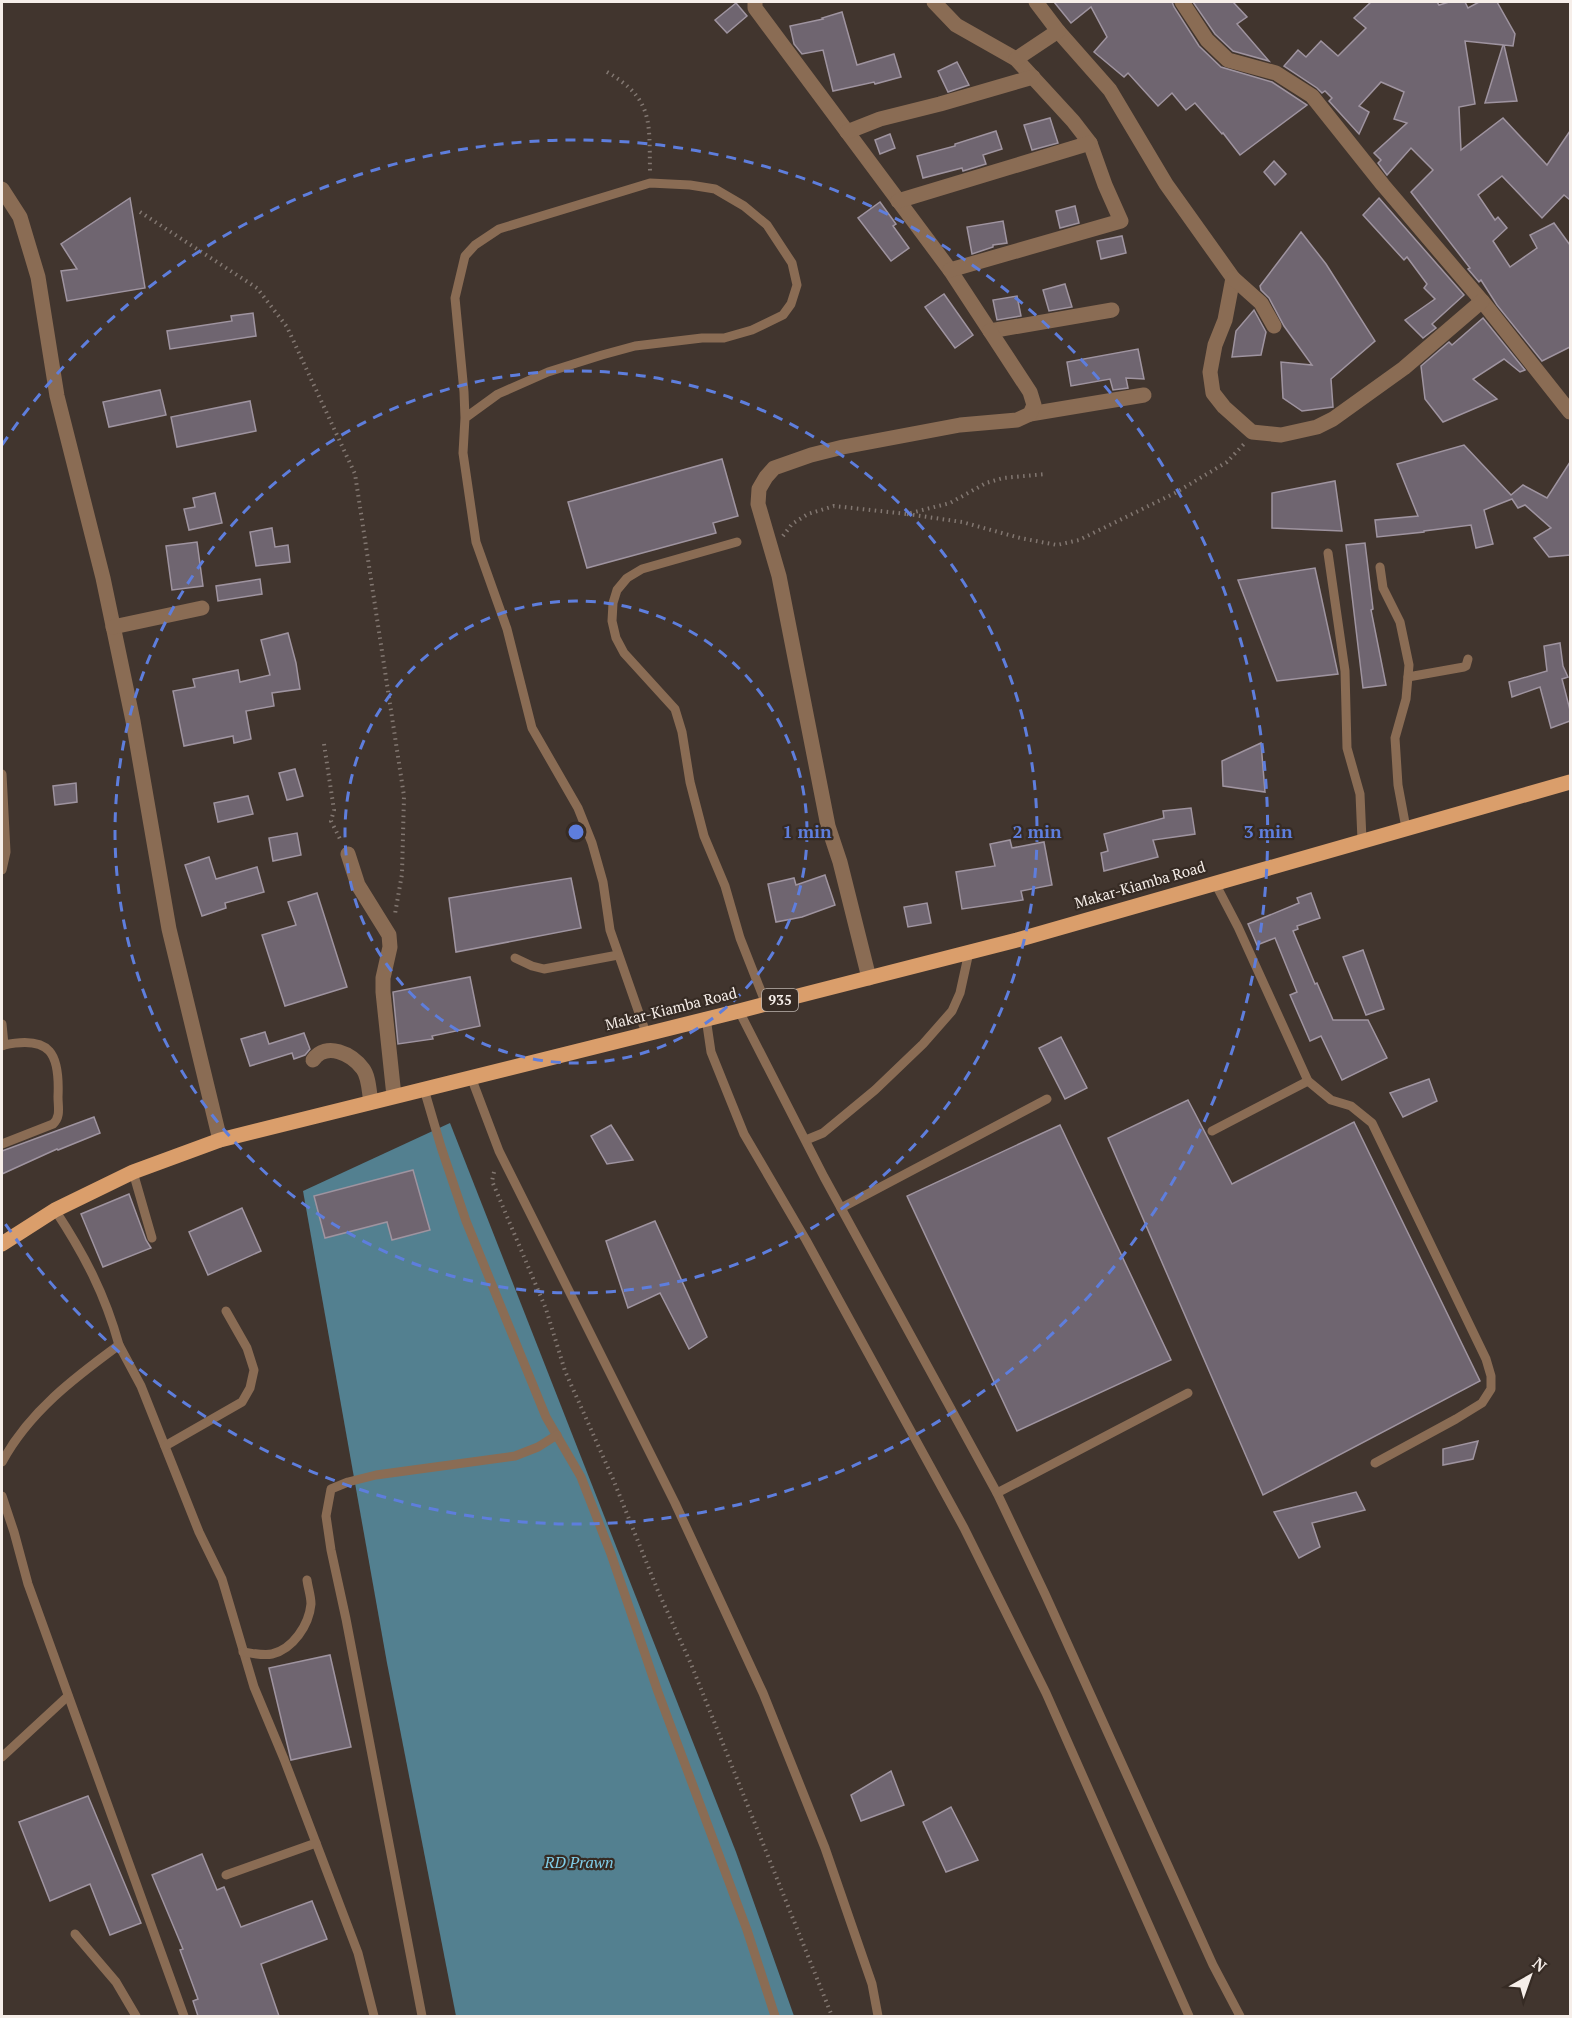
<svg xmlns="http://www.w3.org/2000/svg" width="1572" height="2018" font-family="'PT Serif',serif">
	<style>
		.water { fill: #538090 }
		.building { fill: #6f6570; stroke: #9f94a0; stroke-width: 1.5 }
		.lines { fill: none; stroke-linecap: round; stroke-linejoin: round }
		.path { stroke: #827771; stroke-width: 4; stroke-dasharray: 1.5 4.5; stroke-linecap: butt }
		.lane { stroke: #8a6c54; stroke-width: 9 }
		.street { stroke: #8a6c54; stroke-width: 15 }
		.primary { stroke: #da9e6b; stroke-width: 15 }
		.ring { fill: none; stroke: #5e7edd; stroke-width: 3; stroke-dasharray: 10 8 }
		.labels { text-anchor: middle; stroke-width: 4.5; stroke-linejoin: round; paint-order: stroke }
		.shield { fill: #362b24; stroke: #bcb4ae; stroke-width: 1.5 }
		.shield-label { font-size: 14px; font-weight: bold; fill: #f6eee9 }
		.street-label { font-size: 15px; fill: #f6eee9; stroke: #362b24 }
		.water-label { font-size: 16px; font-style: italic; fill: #81cee9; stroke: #362b24 }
		.centre { fill: #5e7edd; stroke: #362b24; stroke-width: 3 }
		.ring-label { font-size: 18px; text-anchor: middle; font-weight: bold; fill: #5e7edd; stroke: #362b24; stroke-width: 4.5; stroke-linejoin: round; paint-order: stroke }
	</style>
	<rect width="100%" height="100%" fill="#41352e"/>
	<!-- water -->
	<polygon class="water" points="450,1123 736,1852 794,2016 456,2016 387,1663 303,1191"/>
	<!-- building -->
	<g class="building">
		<polygon points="1054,2 1172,2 1174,7 1199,46 1221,67 1272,82 1307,105 1240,155 1223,133 1222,134 1195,103 1186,110 1172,93 1158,106 1128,73 1124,77 1094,52 1107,37 1091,7 1071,23"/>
		<polygon points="1193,2 1233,2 1247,17 1237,24 1269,61 1233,51 1215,34"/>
		<polygon points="1371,2 1437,2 1439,5 1449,2 1465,2 1468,8 1479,2 1497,2 1515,34 1513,46 1504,45 1517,101 1485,103 1503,45 1465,41 1475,104 1459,107 1461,150 1503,118 1547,165 1570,131 1570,200 1564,195 1542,218 1502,176 1478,195 1495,220 1498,217 1507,228 1493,241 1510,267 1537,248 1530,235 1554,223 1570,245 1570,347 1542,361 1497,305 1481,280 1479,282 1468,269 1470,268 1411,192 1433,170 1411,148 1387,175 1378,163 1381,160 1374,153 1407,123 1394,119 1404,92 1381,82 1359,106 1369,112 1359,134 1329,101 1332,98 1325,91 1322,93 1317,88 1284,66 1298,50 1306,57 1321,41 1338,56 1366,28 1354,18"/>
		<polygon points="736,3 747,16 727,33 715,20"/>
		<polygon points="842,12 857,65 894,54 901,77 875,84 874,82 833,91 823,50 802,54 794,44 790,26 823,19 822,18"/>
		<polygon points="957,62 969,85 948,92 938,71"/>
		<polygon points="1050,118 1058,143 1032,150 1024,125"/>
		<polygon points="996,131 1002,149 983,155 986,164 963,171 962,168 923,178 917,156 955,146 955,144"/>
		<polygon points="890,134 895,148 880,154 875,140"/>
		<polygon points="1274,161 1286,174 1275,185 1264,172"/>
		<polygon points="130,198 145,288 67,301 61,271 77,269 61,244"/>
		<polygon points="1379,198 1464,295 1432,324 1436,328 1423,338 1405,320 1435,299 1424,288 1427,284 1407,257 1404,260 1363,215"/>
		<polygon points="880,202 896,224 893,226 909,248 891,261 858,218"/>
		<polygon points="1075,206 1079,223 1060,228 1056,211"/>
		<polygon points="1003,221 1007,243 993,245 993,247 972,254 967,227"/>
		<polygon points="1301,232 1326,264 1375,341 1331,379 1333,407 1302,411 1283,398 1281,362 1312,365 1284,326 1269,298 1261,290 1260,286"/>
		<polygon points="1122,236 1126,253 1101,259 1097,241"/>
		<polygon points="1065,284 1072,307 1049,311 1043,290"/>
		<polygon points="944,294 973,335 955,348 925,307"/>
		<polygon points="1017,296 1021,316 997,320 993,300"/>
		<polygon points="1254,310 1266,332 1261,355 1232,357 1236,331"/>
		<polygon points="253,313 256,336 170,349 167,331 232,321 231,316"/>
		<polygon points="1483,318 1525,370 1520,372 1504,359 1473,379 1497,399 1443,422 1425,399 1421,366 1449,342 1452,345"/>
		<polygon points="1138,349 1144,379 1126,378 1128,388 1113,390 1110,379 1071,386 1067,362"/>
		<polygon points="160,390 166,415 109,427 103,402"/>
		<polygon points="250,401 256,431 177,447 171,417"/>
		<polygon points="1464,445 1511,495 1523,485 1547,498 1570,462 1570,555 1549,557 1534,538 1551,528 1525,505 1518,508 1512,499 1484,510 1493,544 1476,548 1471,525 1424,531 1424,532 1377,537 1375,520 1418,516 1397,464"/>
		<polygon points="722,459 738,516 713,523 716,533 587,568 568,502"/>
		<polygon points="1335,481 1342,531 1272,528 1272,493"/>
		<polygon points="215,493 222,523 189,530 184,509 195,507 193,498"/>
		<polygon points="272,528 275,547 288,545 290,562 256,566 250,532"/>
		<polygon points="197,542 203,586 172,590 166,546"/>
		<polygon points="1365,543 1373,609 1371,610 1386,685 1363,688 1346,545"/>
		<polygon points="1315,568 1338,674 1277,681 1238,580"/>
		<polygon points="260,579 262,594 218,601 216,586"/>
		<polygon points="288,633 296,663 300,689 272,693 274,706 246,711 251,739 234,743 233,736 184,746 173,691 195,687 193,679 238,670 240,682 270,675 261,640"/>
		<polygon points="1560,643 1563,666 1568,677 1562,679 1570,710 1570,721 1551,728 1540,687 1512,697 1509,682 1547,671 1544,646"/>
		<polygon points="1261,743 1265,792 1223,786 1222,761"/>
		<polygon points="295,769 303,796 287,800 279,773"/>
		<polygon points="76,783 77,802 55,805 53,786"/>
		<polygon points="248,796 253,814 218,822 214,803"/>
		<polygon points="1191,808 1195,834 1153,840 1158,857 1104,871 1101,853 1108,851 1104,834 1164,818 1163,811"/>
		<polygon points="297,833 301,855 273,861 269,838"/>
		<polygon points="1010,840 1012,848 1044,842 1052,885 1021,891 1023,900 962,909 956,872 995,866 990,844"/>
		<polygon points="209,857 216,879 257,867 264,892 225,903 226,908 202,916 185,865"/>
		<polygon points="825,875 835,905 802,917 776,922 768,884 794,878 796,885"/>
		<polygon points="571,878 581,928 456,952 449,898"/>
		<polygon points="317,893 347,987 285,1006 262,935 296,925 288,902"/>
		<polygon points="1311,893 1320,918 1297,926 1298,929 1293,931 1315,984 1317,983 1333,1020 1368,1020 1387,1058 1342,1080 1321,1036 1310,1041 1290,995 1297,992 1275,938 1257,945 1248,924 1299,903 1297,898"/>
		<polygon points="927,903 931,923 908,927 904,907"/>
		<polygon points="1363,950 1384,1009 1366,1015 1343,957"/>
		<polygon points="470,977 480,1026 432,1036 433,1039 398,1044 393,992"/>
		<polygon points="265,1032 269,1044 304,1033 310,1049 305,1055 294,1059 292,1053 250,1066 241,1039"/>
		<polygon points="1061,1037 1087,1088 1065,1099 1039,1048"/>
		<polygon points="1429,1079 1437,1101 1403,1117 1390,1093"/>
		<polygon points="1188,1100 1232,1184 1354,1122 1480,1381 1263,1495 1108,1138"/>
		<polygon points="94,1117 100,1133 58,1150 57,1149 2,1174 2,1151"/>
		<polygon points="611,1125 633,1160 607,1164 591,1136"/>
		<polygon points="1060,1125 1171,1360 1017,1431 907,1196"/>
		<polygon points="413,1170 430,1230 392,1240 387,1222 325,1238 314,1196"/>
		<polygon points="129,1194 146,1240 151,1248 103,1267 81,1214"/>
		<polygon points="242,1208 261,1251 208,1275 189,1232"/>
		<polygon points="655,1221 707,1337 689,1349 660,1293 628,1308 606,1241"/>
		<polygon points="1478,1441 1473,1459 1443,1465 1443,1449"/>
		<polygon points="1356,1492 1365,1510 1312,1523 1320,1547 1299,1558 1274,1512"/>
		<polygon points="330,1655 351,1747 291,1760 269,1668"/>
		<polygon points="891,1771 904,1805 861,1821 851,1795"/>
		<polygon points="88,1796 141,1923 110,1935 90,1884 50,1901 19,1822"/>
		<polygon points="951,1807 978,1860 946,1872 923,1822"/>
		<polygon points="202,1854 217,1890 224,1887 241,1927 312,1901 327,1939 261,1964 279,2016 198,2016 193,2001 198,1999 180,1950 183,1949 152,1875"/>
	</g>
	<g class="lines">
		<!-- path -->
		<g class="path">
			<path d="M607 72C654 99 649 123 650 171"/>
			<polyline points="140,212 257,288 287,327 355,474 404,796 402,874 395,914"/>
			<polyline points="907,514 962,522 1020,538 1057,545 1079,540 1175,493 1227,462 1244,444"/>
			<polyline points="783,536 792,524 808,514 834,506 907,514 950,503 986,483 1003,478 1046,474"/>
			<polyline points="324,744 334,810 331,821 341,841"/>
			<polyline points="494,1172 492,1181 546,1309 565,1371 613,1479 658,1591 691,1664 832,2016"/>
		</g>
		<!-- lane -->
		<g class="lane">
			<polyline points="465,418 498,394 548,372 602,355 635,346 702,338 724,338 752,330 783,315 791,304 797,285 792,263 767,225 744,206 715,189 690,185 650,183 499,229 475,245 465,256 455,298 464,392 465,418 463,453 476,542 507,629 532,728 578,808 592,843 603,882 610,930 646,1033"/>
			<polyline points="737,542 642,569 627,578 617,590 613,603 612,621 616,638 624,653 675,709 682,732 690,782 704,836 725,886 740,938 766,1004"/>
			<polyline points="1328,553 1345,671 1347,748 1360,794 1362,840"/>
			<polyline points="1380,567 1383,588 1400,622 1409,665 1406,699 1395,738 1398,785 1406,828"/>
			<polyline points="1408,677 1464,667 1466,666 1468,659"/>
			<polyline points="2,774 6,852 2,870"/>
			<polyline points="1215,883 1238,927 1308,1081 1331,1100 1351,1106 1372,1123 1486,1359 1491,1376 1491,1389 1482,1403 1456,1419 1375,1463"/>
			<polyline points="515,958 532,966 544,969 618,955"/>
			<polyline points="739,1011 824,1177 997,1493 1045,1594 1213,1965 1240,2016"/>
			<polyline points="706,1018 711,1052 744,1134 806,1240 964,1528 1046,1693 1189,2016"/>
			<polyline points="2,1024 4,1045 2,1046"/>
			<polyline points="471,1077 499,1151 675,1503 763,1693 825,1848 872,1984 878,2016"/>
			<polyline points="424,1089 441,1147 466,1221 546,1417 581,1477 611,1554 658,1692 747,1930 775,2016"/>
			<polyline points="1212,1131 1308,1081"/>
			<polyline points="806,1140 823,1133 875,1090 923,1044 952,1011 960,993 969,952"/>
			<path d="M2 1144 53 1124C61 1117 58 1107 58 1097 60 1054 51 1035 4 1045"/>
			<polyline points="133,1172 152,1238"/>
			<polyline points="841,1208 1047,1099"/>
			<polyline points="119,1345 141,1386 199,1532 222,1579 254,1687 284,1759 358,1953 374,2016"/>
			<polyline points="165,1446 242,1402 250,1388 254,1370 247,1348 226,1311"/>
			<path d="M2 1462C29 1412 74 1378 119 1345 105 1294 84 1254 55 1210"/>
			<polyline points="997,1493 1188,1393"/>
			<polyline points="2,1496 14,1532 28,1584 184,2016"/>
			<path d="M243 1652C252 1653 263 1656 272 1654 293 1649 309 1625 311 1604 311 1596 308 1588 307 1580"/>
			<polyline points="2,1757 68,1696"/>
			<polyline points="226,1875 316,1843"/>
			<polyline points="75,1934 116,1982 136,2016"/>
			<polyline points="422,2016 346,1619 331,1550 326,1516 331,1489 348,1482 376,1475 515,1456 538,1447 557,1435"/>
		</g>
		<!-- street -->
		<g class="street">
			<polyline points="755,2 755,8 950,270 990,331 1112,310"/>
			<polyline points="934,2 956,25 1016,59 1073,121 1090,143 1105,185 1121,221 950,270"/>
			<polyline points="1182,2 1207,40 1228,60 1276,73 1312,96 1383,185 1482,301 1570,412"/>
			<polyline points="1058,31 1110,90 1166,184 1233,278 1225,320 1215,345 1210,372 1213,393 1224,407 1252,432 1281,435 1317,427 1333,419 1404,368 1482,301"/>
			<polyline points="1016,59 1058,31 1036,2"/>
			<polyline points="847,132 880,119 940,104 1033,77"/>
			<polyline points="2,189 20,217 38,277 57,396 103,578 133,721 169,929 220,1140"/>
			<polyline points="898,201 1090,143"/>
			<polyline points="1233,278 1261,303 1274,326"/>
			<polyline points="1030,414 1144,395"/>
			<polyline points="113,627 202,608"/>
			<polyline points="348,854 358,885 389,935 390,947 383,978 383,992 394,1096"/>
			<polyline points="869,978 840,862 828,826 779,576 758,504 759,489 766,477 774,468 811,455 843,447 960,425 1017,420 1030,414 1034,405 1030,392 990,331"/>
			<path d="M313 1060C326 1041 352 1054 363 1069 369 1077 369 1092 371 1102"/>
		</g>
		<!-- primary -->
		<polyline class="primary" points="2,1244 55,1210 133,1172 220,1140 739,1011 1017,940 1570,782"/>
	</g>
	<!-- distance rings -->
	<g class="ring">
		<circle cx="576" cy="832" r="231"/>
		<circle cx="576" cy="832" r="461"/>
		<path d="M2 445A692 692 0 1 1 2 1219"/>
	</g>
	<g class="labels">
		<!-- shield labels -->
		<rect class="shield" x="762" y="989" width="36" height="22" rx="4.5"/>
		<g class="shield-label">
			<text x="780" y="1005">935</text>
		</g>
		<!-- street labels -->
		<g class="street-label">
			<text transform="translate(1140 885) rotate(-16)" y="5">Makar-Kiamba Road</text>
			<text transform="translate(671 1009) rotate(-14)" y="5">Makar-Kiamba Road</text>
		</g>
		<!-- water labels -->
		<g class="water-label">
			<text x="579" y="1868">RD Prawn</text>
		</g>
	</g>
	<circle cx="576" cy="832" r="9" class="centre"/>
	<g class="ring-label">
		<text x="807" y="838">1 min</text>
		<text x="1037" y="838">2 min</text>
		<text x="1268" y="838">3 min</text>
	</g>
	<!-- border -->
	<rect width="1572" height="2018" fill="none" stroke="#f6eee9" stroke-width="6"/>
	<!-- north arrow -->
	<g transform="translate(1530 1976) rotate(40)" stroke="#362b24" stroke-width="4.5" paint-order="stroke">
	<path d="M0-4.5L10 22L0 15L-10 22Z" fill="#f6eee9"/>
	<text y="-9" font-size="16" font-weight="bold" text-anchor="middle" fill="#f6eee9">N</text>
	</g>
</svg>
